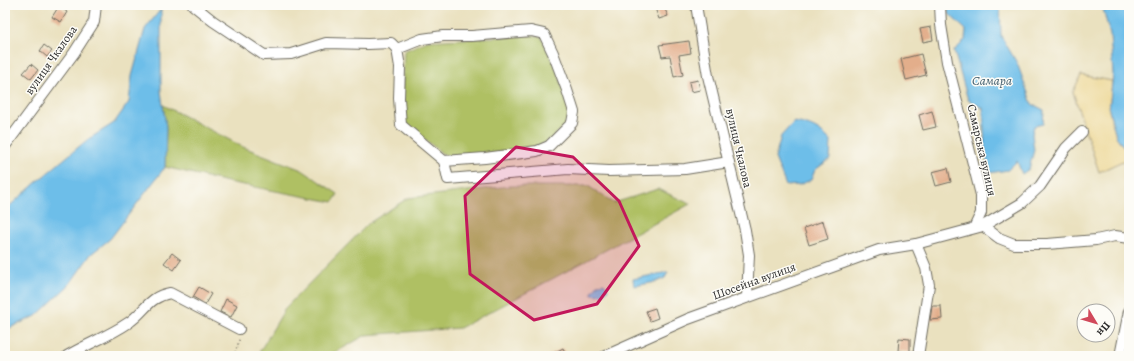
<svg xmlns="http://www.w3.org/2000/svg" width="1134" height="361" font-family="Alegreya,serif">
	<style>
		.green { fill: #afc063; stroke: #6d7647 }
		.sand { fill: #eeda9e; stroke: #8c8264 }
		.water { fill: #6dbee9; stroke: #4c748a }
		.building { fill: #e3ae8b }
		.lines { fill: none; stroke-linecap: round; stroke-linejoin: round }
		.minor-casing { stroke: #6e6b5f; stroke-width: 12 }
		.path { stroke: #6e6b5f; stroke-width: 1.5; stroke-dasharray: 1 3; stroke-linecap: butt }
		.minor { stroke: #fff; stroke-width: 10 }
		.marked { fill: #c2185b; fill-opacity: 0.2; stroke: #c2185b; stroke-width: 3; stroke-linejoin: round }
		.labels { text-anchor: middle; stroke-width: 3; stroke-linejoin: round; paint-order: stroke }
		.street-label { font-size: 12px; fill: #2b2b2b; stroke: #fdfcf7 }
		.water-label { font-size: 13px; font-style: italic; fill: #425e6e; stroke: #fdfcf7 }
	</style>
	<rect width="100%" height="100%" fill="#fdfcf7"/>
	<filter id="ink" filterUnits="userSpaceOnUse"><feTurbulence type="fractalNoise" baseFrequency=".025" numOctaves="2"/><feDisplacementMap in="SourceGraphic" scale="8" xChannelSelector="R" yChannelSelector="G"/><feConvolveMatrix kernelMatrix="1 2 1 2 8 2 1 2 1" color-interpolation-filters="sRGB"/></filter>
	<filter id="wash" filterUnits="userSpaceOnUse"><feTurbulence type="fractalNoise" baseFrequency=".012" numOctaves="4" result="noise"/><feDisplacementMap in="SourceGraphic" scale="16" xChannelSelector="R" yChannelSelector="G"/><feGaussianBlur stdDeviation="0.9" result="paint"/><feColorMatrix in="noise" values="0 0 0 0 0 0 0 0 0 0 0 0 0 0 0 0 0 1.4 0 .05"/><feComposite in="paint" operator="in"/></filter>
	<g filter="url(#wash)">
		<rect width="100%" height="100%" fill="#eae1bf"/>
		<!-- green -->
		<g class="green">
			<polygon points="533,35 542,38 558,72 570,113 568,122 551,139 538,147 497,153 448,156 443,154 405,123 402,96 404,51 427,41"/>
			<polygon points="163,105 243,147 302,170 338,194 333,202 223,181 165,167 166,127"/>
			<polygon points="510,186 588,186 614,203 658,189 690,204 582,263 460,328 366,335 329,356 257,356 286,307 369,223 408,198"/>
		</g>
		<!-- sand -->
		<polygon class="sand" points="1081,75 1112,81 1109,110 1116,136 1129,155 1129,158 1099,172 1073,92"/>
		<!-- water -->
		<g class="water">
			<polygon points="948,5 1000,5 1001,36 1017,63 1032,104 1044,110 1043,124 1034,126 1032,134 1034,150 1029,169 1022,174 1017,161 1008,170 989,173 985,151 983,108 968,100 954,51 965,40 966,30 948,13"/>
			<polygon points="1102,5 1129,5 1129,155 1116,136 1109,110 1113,74 1110,35"/>
			<polygon points="161,9 161,91 166,127 165,167 110,239 91,254 69,285 36,316 5,330 5,210 39,180 87,140 114,123 129,102 132,76 145,29"/>
			<path d="M794 122C811 125 818 128 831 141L830 159 815 170 811 180 799 185 786 186 775 158 781 136Z"/>
			<polygon points="668,272 665,278 656,282 634,286 633,279"/>
			<path d="M604 283 608 289C604 296 598 295 591 294L598 284Z"/>
		</g>
		<g id="blocks">
			<!-- building -->
			<g class="building">
				<polygon points="663,5 668,16 659,19 655,8"/>
				<polygon points="59,6 67,12 61,22 52,17"/>
				<polygon points="931,27 933,40 923,42 920,29"/>
				<polygon points="689,41 691,53 679,55 683,75 674,77 670,56 662,57 659,45"/>
				<polygon points="44,45 52,51 47,57 40,51"/>
				<polygon points="921,54 926,75 906,80 901,59"/>
				<polygon points="31,64 38,70 31,79 23,73"/>
				<polygon points="698,80 700,90 691,92 689,82"/>
				<polygon points="932,111 936,127 923,130 919,115"/>
				<polygon points="948,168 951,182 936,186 932,172"/>
				<polygon points="823,221 828,239 809,245 804,228"/>
				<polygon points="172,253 181,260 174,270 164,263"/>
				<polygon points="199,287 211,294 205,304 193,297"/>
				<polygon points="226,299 237,305 231,317 220,312"/>
				<polygon points="932,306 941,306 942,319 930,320"/>
				<polygon points="655,308 658,318 650,321 646,311"/>
				<polygon points="899,338 910,339 910,352 898,351"/>
				<polygon points="563,348 567,356 548,356"/>
			</g>
		</g>
	</g>
	<g filter="url(#ink)">
		<use href="#blocks" fill-opacity="0" stroke="#6e6b5f" stroke-width="1"/>
		<g class="lines">
			<!-- minor casing -->
			<g class="minor-casing">
				<g id="minor">
					<polyline points="193,5 213,21 264,55 291,54 326,43 368,44 391,43 397,49 400,67 399,98 401,125 444,161 448,179 568,169 609,171 685,169 729,162"/>
					<polyline points="696,5 708,76 745,230 749,255 747,297"/>
					<polyline points="940,5 941,25 947,62 981,195 981,213 974,228"/>
					<polyline points="397,49 422,39 443,36 472,36 531,31 544,34 553,53 567,90 574,112 572,123 549,146 537,151 485,158 444,161"/>
					<polyline points="5,146 74,53 94,22 96,5"/>
					<polyline points="983,226 999,238 1014,244 1047,244 1096,240 1115,236 1129,238"/>
					<polyline points="916,244 926,268 929,285 918,356"/>
					<path d="M67 356C87 344 109 336 128 323 145 312 148 297 170 293L239 329"/>
					<polyline points="605,356 688,319 879,250 916,244 983,226 1022,203 1040,186 1066,148 1082,132"/>
					<polyline points="1120,356 1129,311"/>
				</g>
			</g>
			<!-- path -->
			<polyline class="path" points="234,356 240,337"/>
			<!-- minor -->
			<use href="#minor" class="minor"/>
		</g>
	</g>
	<!-- marked area -->
	<path class="marked" d="M516 147 573 157 619 201 639 246 597 304 534 320 470 274 465 196Z"/>
	<g class="labels">
		<!-- street labels -->
		<g class="street-label">
			<text transform="translate(51 60) rotate(-55)" y="4">вулиця Чкалова</text>
			<text transform="translate(739 148) rotate(77)" y="4">вулиця Чкалова</text>
			<text transform="translate(982 150) rotate(77)" y="4">Самарська вулиця</text>
			<text transform="translate(754 281) rotate(-20)" y="4">Шосейна вулиця</text>
		</g>
		<!-- water labels -->
		<g class="water-label">
			<text x="992" y="85">Самара</text>
		</g>
	</g>
	<!-- margin -->
	<rect width="1134" height="361" fill="none" stroke="#fdfcf7" stroke-width="20"/>
	<!-- north arrow -->
	<g transform="translate(1096 323) rotate(128)"><circle r="19" fill="#fdfcf7" stroke="#a9a8a5"/>
	<path d="M0-3L7 15L0 10L-7 15Z" fill="#d1495b"/>
	<text y="-6" font-size="11" font-weight="bold" text-anchor="middle" fill="#2b2b2b">Пн</text>
	</g>
</svg>
